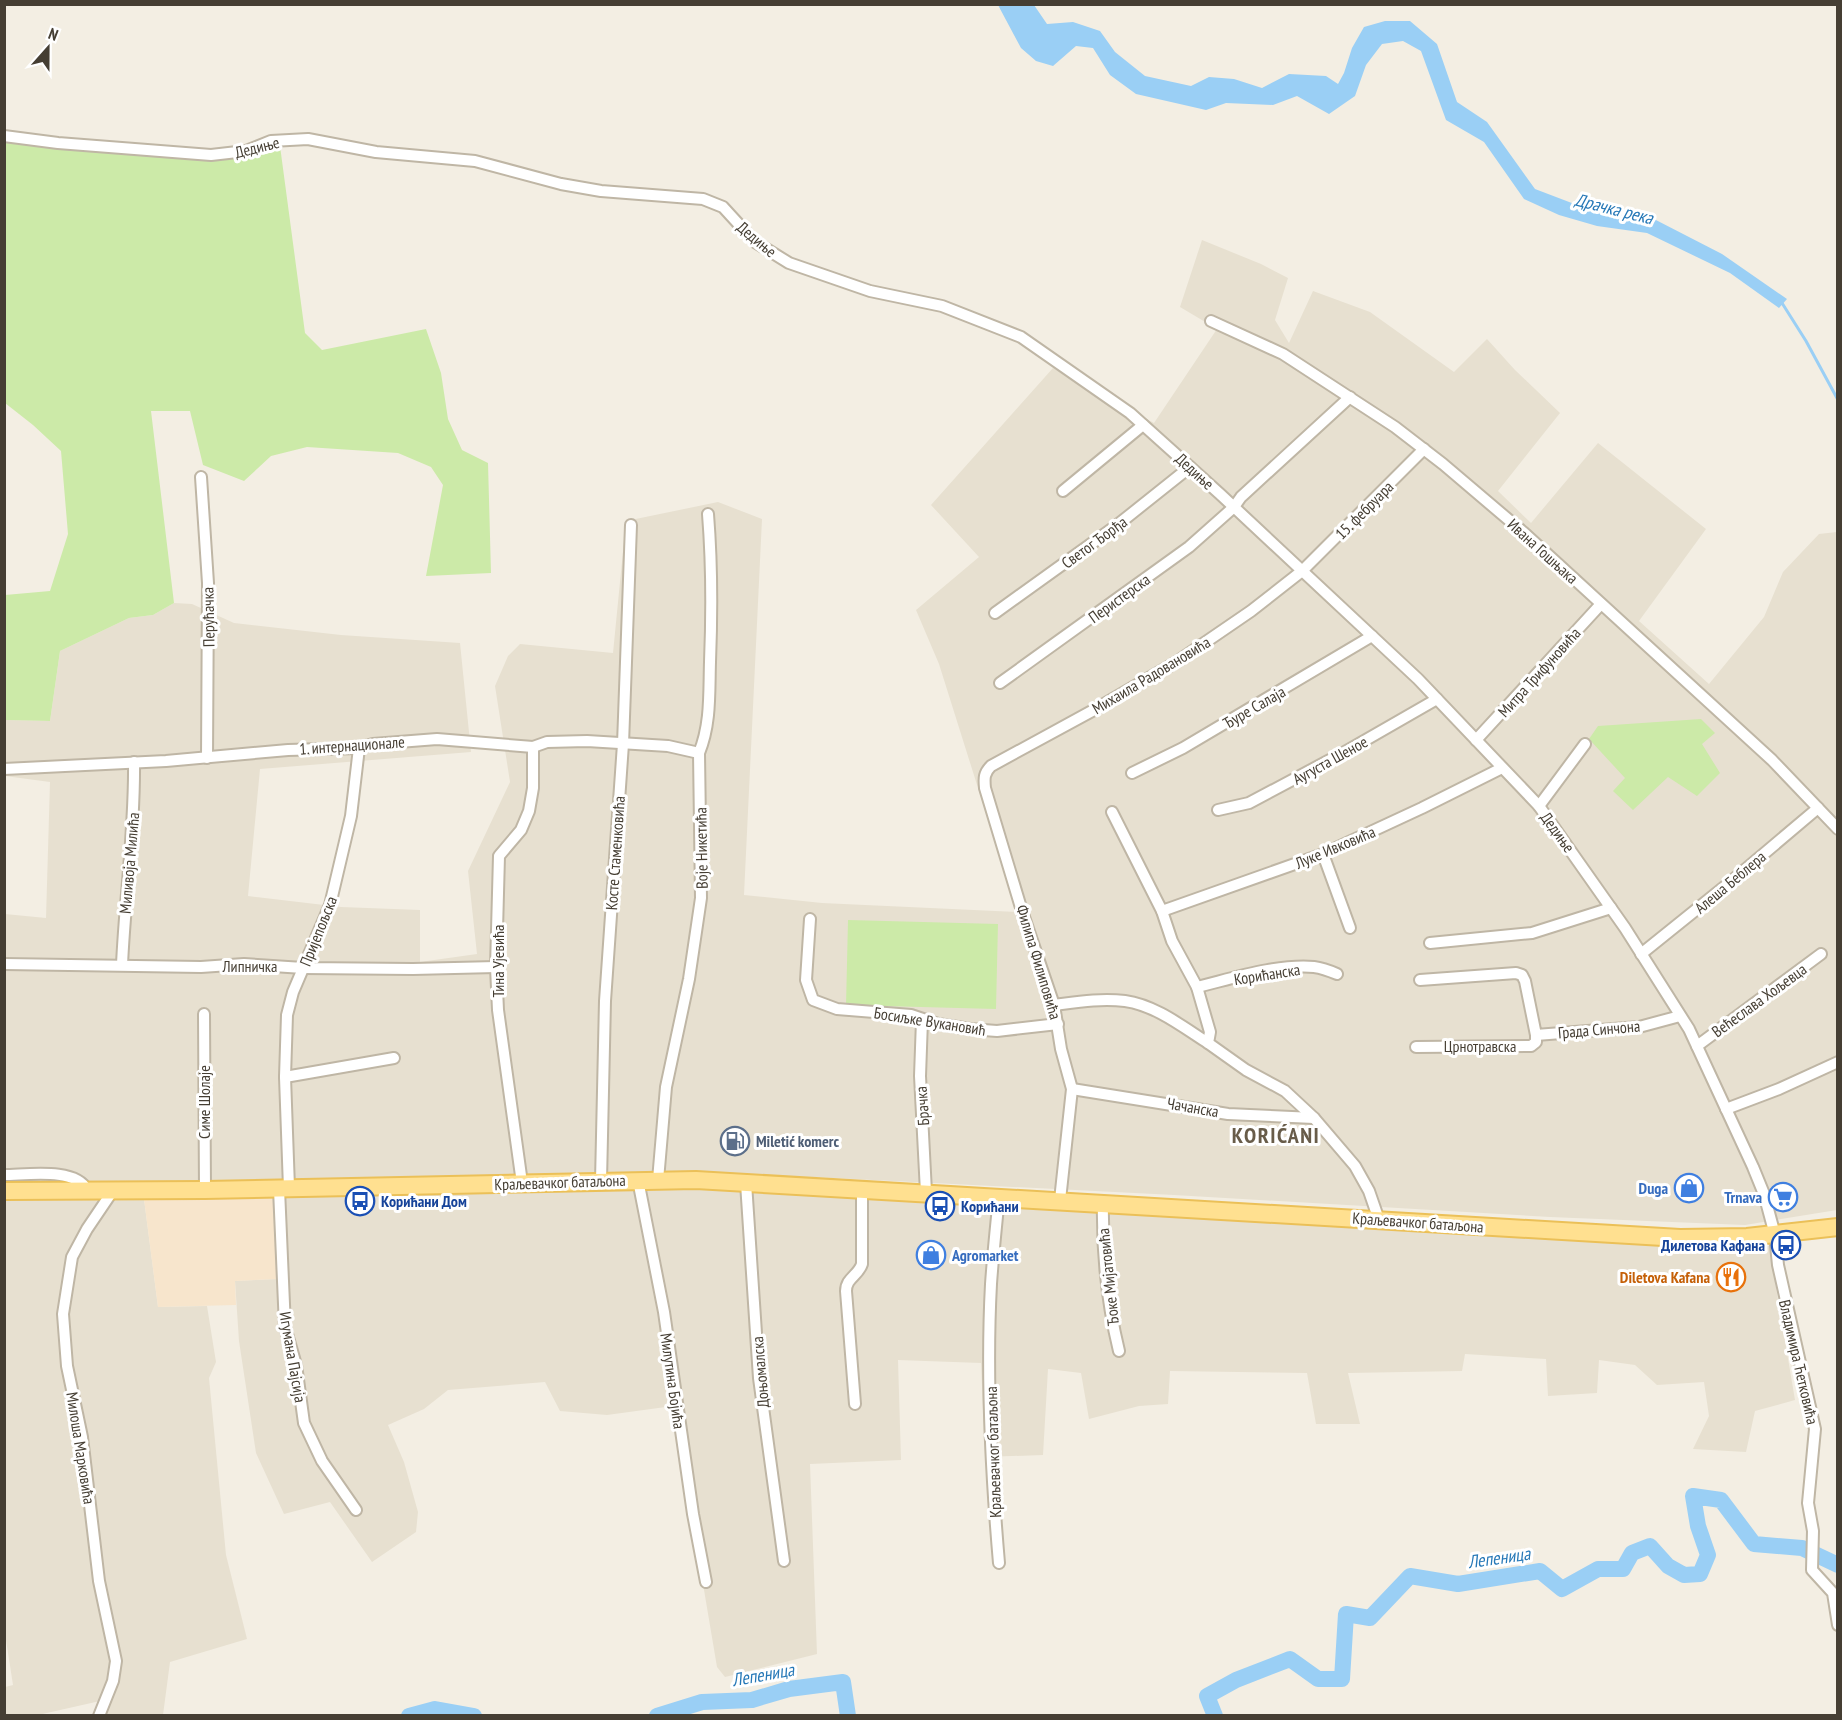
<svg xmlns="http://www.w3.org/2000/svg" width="1842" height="1720" font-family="'PT Sans Narrow',sans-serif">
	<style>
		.residential { fill: #e7e0d0 }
		.commercial { fill: #f7e5cc }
		.green { fill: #cceaa8 }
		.water { fill: #9acff5 }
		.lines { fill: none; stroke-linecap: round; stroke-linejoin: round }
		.stream { stroke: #9acff5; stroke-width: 3 }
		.river { stroke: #9acff5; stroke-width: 16 }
		.minor-casing { stroke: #bfb6a5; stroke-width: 14 }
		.primary-casing { stroke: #ebc058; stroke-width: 20 }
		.minor { stroke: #fff; stroke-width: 10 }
		.primary { stroke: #ffe090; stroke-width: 16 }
		.labels { text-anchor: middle; stroke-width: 6; stroke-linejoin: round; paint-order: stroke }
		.street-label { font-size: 16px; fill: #453e33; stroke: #fff }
		.service-label { font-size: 16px; font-weight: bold; fill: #4e5e75; stroke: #fff; text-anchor: start }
		.shop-label { font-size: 16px; font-weight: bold; fill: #366cbe; stroke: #fff; text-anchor: end }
		.transit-label { font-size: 16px; font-weight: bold; fill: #164399; stroke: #fff; text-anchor: start }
		.food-label { font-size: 16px; font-weight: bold; fill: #c56008; stroke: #fff; text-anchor: end }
		.water-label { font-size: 18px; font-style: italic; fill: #2678b7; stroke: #fff }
		.district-label { font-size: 22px; font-weight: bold; letter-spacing: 1.5px; fill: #685c49; stroke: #fff }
	</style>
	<rect width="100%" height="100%" fill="#f3eee3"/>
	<!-- residential -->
	<g class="residential">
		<polygon points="1202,240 1261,264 1288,278 1275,320 1289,343 1313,291 1370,312 1454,372 1487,339 1515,370 1560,413 1498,491 1531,523 1598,443 1706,529 1639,621 1709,684 1764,617 1783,572 1819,534 1837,532 1837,1210 1745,1225 1550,1217 1174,1195 813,1177 686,1173 508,1178 5,1183 5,914 46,918 50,782 5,776 5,720 50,721 60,651 129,618 153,615 174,603 192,604 234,623 341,635 460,643 471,752 260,769 248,896 341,907 420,910 420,962 477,954 468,871 510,782 495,686 508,656 520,644 613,653 626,521 718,502 762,519 744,895 822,903 1017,912 939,664 916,610 979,557 931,505 1053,368 1154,423 1217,329 1180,307"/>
		<polygon points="562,1189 718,1190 972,1200 1666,1244 1769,1246 1795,1400 1755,1411 1746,1452 1693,1449 1709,1416 1704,1382 1657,1385 1635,1365 1599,1360 1597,1393 1548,1396 1546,1359 1465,1354 1462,1371 1348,1373 1360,1424 1316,1424 1307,1373 1170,1371 1168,1404 1139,1406 1089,1419 1081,1373 1048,1369 1043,1455 985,1457 981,1363 898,1360 901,1460 810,1464 817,1654 725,1677 717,1667 673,1406 607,1415 560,1411 545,1382 448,1390 424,1409 388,1425 404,1462 418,1512 416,1532 372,1562 330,1502 284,1514 256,1453 239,1341 235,1281 278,1279 273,1196"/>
		<polygon points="144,1199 158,1307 207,1306 216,1362 209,1378 226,1555 247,1639 170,1662 163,1715 98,1715 100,1701 38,1715 5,1715 5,1687 13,1685 4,1627 4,1200"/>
	</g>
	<!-- commercial -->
	<polygon class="commercial" points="273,1196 278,1279 235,1281 236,1305 158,1307 144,1199"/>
	<!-- green -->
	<g class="green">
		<polygon points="5,139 88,150 196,160 245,158 280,146 305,333 322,350 426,329 441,373 448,419 462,450 488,463 491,573 426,576 443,485 431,467 398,453 307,447 271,456 244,481 203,465 190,411 151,411 174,603 153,615 129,618 60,651 50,721 5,720 5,595 50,591 68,534 61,451 33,425 5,403"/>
		<polygon points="1701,719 1715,733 1702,744 1720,773 1697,796 1668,777 1633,810 1613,791 1625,778 1589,739 1598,726"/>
		<polygon points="848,920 998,924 996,1009 846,1005"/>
	</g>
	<!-- water -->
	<polygon class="water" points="998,5 1034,5 1047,24 1073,22 1100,31 1115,52 1145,76 1191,86 1209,77 1234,79 1262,88 1289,74 1326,76 1338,84 1344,73 1352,48 1364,27 1385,21 1410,21 1437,44 1457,102 1487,122 1535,189 1577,205 1609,213 1652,218 1722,254 1787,299 1779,308 1730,273 1647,233 1597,226 1559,215 1524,199 1484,142 1446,120 1421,51 1403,41 1382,44 1366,65 1355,96 1329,114 1297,96 1273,105 1226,103 1206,110 1136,94 1110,75 1093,48 1076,46 1053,66 1036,61 1021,48"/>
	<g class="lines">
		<!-- stream -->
		<polyline class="stream" points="1782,303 1806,341 1838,400"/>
		<!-- river -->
		<g class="river">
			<polyline points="409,1716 435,1709 474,1716"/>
			<polyline points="657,1716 702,1702 752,1700 789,1689 843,1682 848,1716"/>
			<polyline points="1215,1716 1207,1696 1236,1680 1290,1659 1318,1679 1342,1679 1346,1614 1370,1618 1410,1576 1458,1584 1540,1571 1562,1589 1598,1569 1623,1569 1632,1553 1650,1546 1668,1566 1684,1575 1700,1574 1708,1555 1698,1526 1693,1496 1721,1500 1754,1544 1802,1548 1838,1565"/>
		</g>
		<!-- minor casing -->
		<g class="minor-casing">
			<g id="minor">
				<polyline points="4,136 58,143 211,155 246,151 271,141 308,139 376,152 475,161 561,184 601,191 703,199 723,207 755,242 789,263 870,291 942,306 1021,337 1130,413 1220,494 1418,679 1539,806 1625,928 1689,1029 1753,1167 1764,1194 1775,1235 1778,1265 1815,1429 1808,1503 1813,1531 1812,1570 1833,1593 1838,1625"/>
				<polyline points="1211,321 1283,354 1395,427 1443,464 1523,532 1772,760 1838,829"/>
				<polyline points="201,477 208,583 207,758"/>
				<polyline points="1063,491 1143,425"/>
				<polyline points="995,613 1116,526 1190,467"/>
				<polyline points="1000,683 1189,547 1234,507 1241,497 1350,397"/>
				<polyline points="1476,740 1601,604"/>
				<polyline points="4,769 166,761 288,750 359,748 373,744 437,739 533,747 547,742 587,741 668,746 699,753"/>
				<polyline points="1132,773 1183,748 1372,636"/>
				<polyline points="1539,806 1585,744"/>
				<polyline points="1218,810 1249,803 1343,753 1437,699"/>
				<polyline points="1112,812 1162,911 1172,941 1197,987 1210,1032 1208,1043 1246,1070 1285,1091 1314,1118 1355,1166 1369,1191 1379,1220"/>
				<polyline points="1323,854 1350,928"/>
				<polyline points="1162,911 1323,854 1422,808 1502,768"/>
				<polyline points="810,919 806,980 813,1000 837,1009 911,1015 938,1024 970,1029 997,1031 1058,1024"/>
				<polyline points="1430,943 1532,933 1611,908"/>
				<polyline points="1641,954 1728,884 1818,808"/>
				<polyline points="4,964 201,967 244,964 303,968 413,969 496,967"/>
				<path d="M122 965C125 897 135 830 134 762"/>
				<polyline points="1420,980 1516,973 1522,975 1525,981 1536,1035 1639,1027 1680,1016"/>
				<path d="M1197 987C1234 978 1276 964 1314 967 1322 968 1330 971 1337 974"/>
				<path d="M1054 1005C1077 1002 1101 998 1125 1001 1155 1005 1183 1027 1208 1043"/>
				<polyline points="204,1014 205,1190"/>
				<polyline points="922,1020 920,1076 926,1192"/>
				<polyline points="1697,1046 1821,954"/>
				<polyline points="1416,1047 1531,1046 1536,1042 1536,1035"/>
				<polyline points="285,1077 394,1058"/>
				<polyline points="1072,1089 1228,1114 1314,1118"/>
				<polyline points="1726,1109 1779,1089 1838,1062"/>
				<path d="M4 1175C26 1175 76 1167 87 1190"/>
				<polyline points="638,1180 664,1312 693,1514 706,1582"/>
				<path d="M658 1180 666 1087 689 979 701 898 699 753C711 724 709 693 710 662 712 612 712 564 708 514"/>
				<polyline points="601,1181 605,1001 623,744 631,525"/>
				<polyline points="522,1183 498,1010 496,967 499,856 521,830 529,811 533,788 533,747"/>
				<polyline points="746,1183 759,1378 784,1561"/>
				<polyline points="289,1188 285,1077 287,1015 293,992 330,905 351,816 359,748"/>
				<polyline points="279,1189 285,1327 296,1365 304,1423 322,1461 356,1510"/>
				<path d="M999 1197C996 1226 993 1255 991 1284 986 1377 991 1471 999 1563"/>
				<path d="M1060 1200 1072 1089 1061 1049 1054 1005 1022 911 985 788C984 778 984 773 991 766L1092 711 1178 661 1251 611 1302 571 1424 449"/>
				<path d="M1103 1202C1102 1253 1107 1302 1119 1351"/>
				<path d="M855 1404 846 1291C846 1278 858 1276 862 1264V1189"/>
				<polyline points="99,1716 113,1681 116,1661 99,1581 82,1437 67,1366 63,1314 72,1257 87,1229 114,1189"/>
			</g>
		</g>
		<!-- primary casing -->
		<g class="primary-casing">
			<polyline id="primary" points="4,1191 205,1190 696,1180 1680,1238 1747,1237 1838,1227"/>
		</g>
		<!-- minor -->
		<use href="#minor" class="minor"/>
		<!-- primary -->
		<use href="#primary" class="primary"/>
	</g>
	<!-- icons -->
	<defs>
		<g id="fuel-ring" transform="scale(1.5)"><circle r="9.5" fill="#fff" stroke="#5c6f8a" stroke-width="1.5"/><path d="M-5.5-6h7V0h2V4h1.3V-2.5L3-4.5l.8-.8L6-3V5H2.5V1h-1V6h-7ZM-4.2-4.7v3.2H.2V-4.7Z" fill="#5c6f8a"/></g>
		<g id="shop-ring" transform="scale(1.5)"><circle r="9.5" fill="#fff" stroke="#3f7fe0" stroke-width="1.5"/><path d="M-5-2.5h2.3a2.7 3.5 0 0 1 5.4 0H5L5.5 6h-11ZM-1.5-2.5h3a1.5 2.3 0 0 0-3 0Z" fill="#3f7fe0"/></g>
		<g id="supermarket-ring" transform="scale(1.5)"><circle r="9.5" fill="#fff" stroke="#3f7fe0" stroke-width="1.5"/><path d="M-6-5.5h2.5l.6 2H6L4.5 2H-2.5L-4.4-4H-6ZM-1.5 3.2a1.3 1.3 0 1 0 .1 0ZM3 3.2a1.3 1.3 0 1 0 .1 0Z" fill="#3f7fe0"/></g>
		<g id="bus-ring" transform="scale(1.5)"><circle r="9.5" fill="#fff" stroke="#1a4fb4" stroke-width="1.5"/><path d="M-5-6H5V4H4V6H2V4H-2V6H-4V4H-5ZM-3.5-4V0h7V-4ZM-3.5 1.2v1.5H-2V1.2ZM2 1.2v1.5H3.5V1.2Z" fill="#1a4fb4"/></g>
		<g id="restaurant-ring" transform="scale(1.5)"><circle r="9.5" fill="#fff" stroke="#e8710a" stroke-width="1.5"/><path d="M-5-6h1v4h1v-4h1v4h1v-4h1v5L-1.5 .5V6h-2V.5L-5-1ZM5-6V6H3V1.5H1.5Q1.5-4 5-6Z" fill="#e8710a"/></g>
	</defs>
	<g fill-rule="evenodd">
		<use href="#fuel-ring" x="735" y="1141"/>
		<use href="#shop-ring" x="1689" y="1188"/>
		<use href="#supermarket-ring" x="1783" y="1197"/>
		<use href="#bus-ring" x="360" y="1201"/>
		<use href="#bus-ring" x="940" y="1206"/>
		<use href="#bus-ring" x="1786" y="1245"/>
		<use href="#shop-ring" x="931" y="1255"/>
		<use href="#restaurant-ring" x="1731" y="1277"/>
	</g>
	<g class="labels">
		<!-- street labels -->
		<g class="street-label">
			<text transform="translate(257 147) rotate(-14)" y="6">Дедиње</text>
			<text transform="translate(757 239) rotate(40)" y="6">Дедиње</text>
			<text transform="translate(1195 471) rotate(42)" y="6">Дедиње</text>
			<text transform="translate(1364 510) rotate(-45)" y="6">15. фебруара</text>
			<text transform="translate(1094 542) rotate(-36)" y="6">Светог Ђорђа</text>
			<text transform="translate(1543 551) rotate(42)" y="6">Ивана Гошњака</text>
			<text transform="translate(1119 598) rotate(-36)" y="6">Перистерска</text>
			<text transform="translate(208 617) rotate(-91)" y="6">Перућачка</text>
			<text transform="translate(1539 672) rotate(-48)" y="6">Митра Трифуновића</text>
			<text transform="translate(1151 675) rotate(-31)" y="6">Михаила Радовановића</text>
			<text transform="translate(1254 707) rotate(-30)" y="6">Ђуре Салаја</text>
			<text transform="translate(352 745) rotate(-4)" y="6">1. интернационале</text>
			<text transform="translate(1330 760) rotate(-29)" y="6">Аугуста Шеное</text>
			<text transform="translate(1558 832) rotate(54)" y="6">Дедиње</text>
			<text transform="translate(1335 847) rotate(-23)" y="6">Луке Ивковића</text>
			<text transform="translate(701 848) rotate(-91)" y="6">Воје Никетића</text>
			<text transform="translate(615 853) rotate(-86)" y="6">Косте Стаменковића</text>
			<text transform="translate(129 863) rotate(-85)" y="6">Миливоја Милића</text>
			<text transform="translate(1730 882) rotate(-40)" y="6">Алеша Беблера</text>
			<text transform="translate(318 931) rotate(-68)" y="6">Пријепољска</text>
			<text transform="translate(498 961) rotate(-90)" y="6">Тина Ујевића</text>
			<text transform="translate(1039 962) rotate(73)" y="6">Филипа Филиповића</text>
			<text x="250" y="972">Липничка</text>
			<text transform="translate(1267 974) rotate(-9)" y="6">Корићанска</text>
			<text transform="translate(1759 1000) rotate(-36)" y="6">Већеслава Хољевца</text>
			<text transform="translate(930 1021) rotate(9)" y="6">Босиљке Вукановић</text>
			<text transform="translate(1599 1029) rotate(-5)" y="6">Града Синчона</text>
			<text x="1480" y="1052">Црнотравска</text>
			<text transform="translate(204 1102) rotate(-90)" y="6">Симе Шолаје</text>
			<text transform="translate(922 1106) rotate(-94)" y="6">Брачка</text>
			<text transform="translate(1193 1107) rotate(10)" y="6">Чачанска</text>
			<text transform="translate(560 1182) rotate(-2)" y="6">Краљевачког батаљона</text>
			<text transform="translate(1418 1222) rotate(4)" y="6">Краљевачког батаљона</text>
			<text transform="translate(1108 1277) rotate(-96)" y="6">Ђоке Мијатовића</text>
			<text transform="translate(293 1357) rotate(80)" y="6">Игумана Пајсија</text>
			<text transform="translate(1799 1362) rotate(77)" y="6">Владимира Ћетковића</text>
			<text transform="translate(760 1372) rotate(-95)" y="6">Доњомалска</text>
			<text transform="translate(673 1381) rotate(82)" y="6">Милутина Бојића</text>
			<text transform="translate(81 1448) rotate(81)" y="6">Милоша Марковића</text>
			<text transform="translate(993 1452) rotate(-92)" y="6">Краљевачког батаљона</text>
		</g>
		<!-- service labels -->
		<g class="service-label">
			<text x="756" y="1147">Miletić komerc</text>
		</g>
		<!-- shop labels -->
		<g class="shop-label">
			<text x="1668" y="1194">Duga</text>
			<text x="1762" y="1203">Trnava</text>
			<text x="952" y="1261" text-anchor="start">Agromarket</text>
		</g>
		<!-- transit labels -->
		<g class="transit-label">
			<text x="381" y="1207">Корићани Дом</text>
			<text x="961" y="1212">Корићани</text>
			<text x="1765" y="1251" text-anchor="end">Дилетова Кафана</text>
		</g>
		<!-- food labels -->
		<g class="food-label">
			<text x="1710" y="1283">Diletova Kafana</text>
		</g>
		<!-- water labels -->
		<g class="water-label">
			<text transform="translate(1614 209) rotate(14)" y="6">Драчка река</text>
			<text transform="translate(1499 1558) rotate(-8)" y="6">Лепеница</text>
			<text transform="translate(763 1675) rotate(-10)" y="6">Лепеница</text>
		</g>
		<!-- district labels -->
		<g class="district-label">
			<text x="1276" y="1143">KORIĆANI</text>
		</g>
	</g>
	<!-- border -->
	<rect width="1842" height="1720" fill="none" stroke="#453e33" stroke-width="12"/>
	<!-- north arrow -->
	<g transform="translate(48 48) rotate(21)" stroke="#ffffff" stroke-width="4.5" paint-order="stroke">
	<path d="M0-4.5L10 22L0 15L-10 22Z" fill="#453e33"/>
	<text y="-9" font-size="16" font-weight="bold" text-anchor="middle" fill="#453e33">N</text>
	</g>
</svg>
